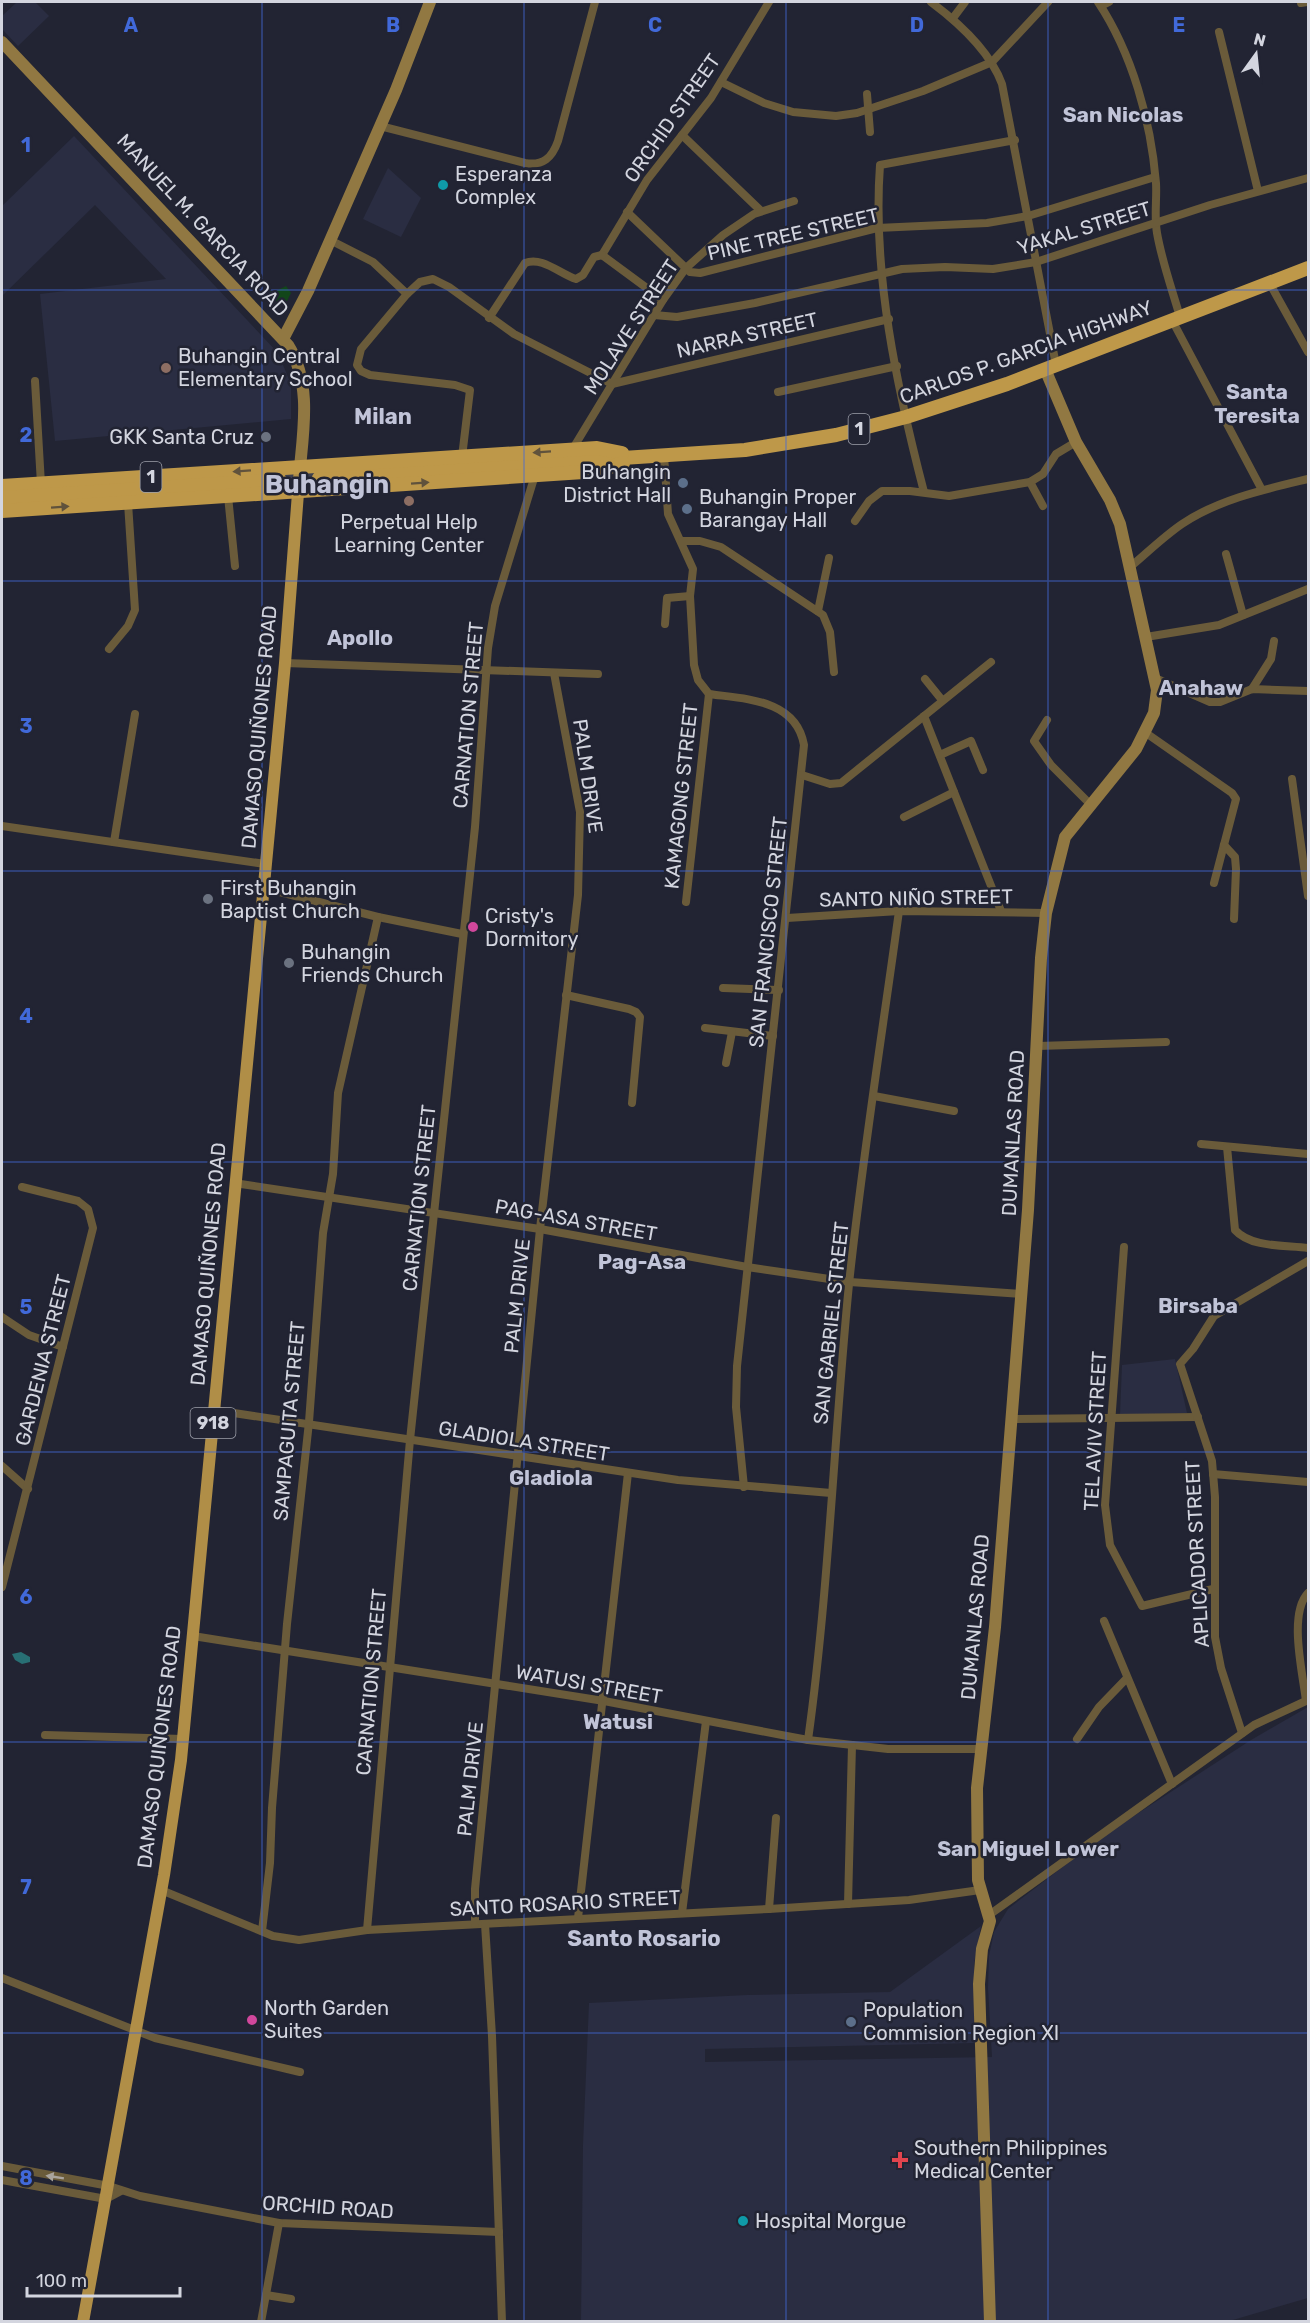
<svg xmlns="http://www.w3.org/2000/svg" width="1310" height="2323" font-family="Rubik,sans-serif">
	<style>
		.built { fill: #2a2d42 }
		.green { fill: #12461a }
		.water { fill: #286f74 }
		.lines { fill: none; stroke-linecap: round; stroke-linejoin: round }
		.trunk-tunnel { stroke: #3d3f4d; stroke-width: 14; stroke-dasharray: 14 7; stroke-linecap: butt }
		.minor { stroke: #6a5b3a; stroke-width: 8 }
		.secondary { stroke: #917842; stroke-width: 12 }
		.primary { stroke: #b08e47; stroke-width: 12 }
		.trunk { stroke: #be9849; stroke-width: 14 }
		.oneway { fill: #60523c }
		.oneway2 { fill: #a9a49d }
		.grid { fill: none; stroke: #4169d9; stroke-width: 1.5; stroke-opacity: 0.55 }
		.culture-dot { fill: #0f9aa8; stroke: #222433; stroke-width: 2 }
		.education-dot { fill: #8d6e63; stroke: #222433; stroke-width: 2 }
		.worship-dot { fill: #6b7280; stroke: #222433; stroke-width: 2 }
		.service-dot { fill: #5c6f8a; stroke: #222433; stroke-width: 2 }
		.hotel-dot { fill: #d1479c; stroke: #222433; stroke-width: 2 }
		.health-dot { fill: #e0444e; stroke: #222433; stroke-width: 2 }
		.labels { text-anchor: middle; stroke-width: 5; stroke-linejoin: round; paint-order: stroke }
		.shield { fill: #222433; stroke: #9ea0ab; stroke-width: 1.5 }
		.shield-label { font-size: 18px; font-weight: bold; fill: #d3d5df }
		.street-label { font-size: 20px; fill: #d3d5df; stroke: #222433 }
		.poi-label { font-size: 20px; fill: #d3d5df; stroke: #222433; text-anchor: start }
		.neighbourhood-label { font-size: 21px; font-weight: bold; fill: #c1c4d8; stroke: #222433 }
		.quarter-label { font-size: 22px; font-weight: bold; fill: #c1c4d8; stroke: #222433 }
		.district-label { font-size: 26px; font-weight: bold; fill: #c1c4d8; stroke: #222433 }
		.grid-label { font-size: 20px; text-anchor: middle; font-weight: bold; fill: #4169d9; stroke: #222433; stroke-width: 5; stroke-linejoin: round; paint-order: stroke }
	</style>
	<rect width="100%" height="100%" fill="#222433"/>
	<!-- built -->
	<g class="built">
		<polygon points="17,2 35,2 49,16 18,46 2,29 2,16"/>
		<polygon points="74,136 278,353 291,384 291,419 55,441 40,294 166,279 95,205 2,296 2,206"/>
		<polygon points="388,168 421,198 401,237 363,219"/>
		<polygon points="1175,1359 1187,1413 1120,1415 1122,1365"/>
		<polygon points="1308,1707 1308,2298 1226,2322 581,2322 583,2145 589,2003 747,1995 890,1992 981,1926 974,1964 975,2043 705,2049 705,2062 992,2057 988,1988 989,1956 994,1932 1008,1909 1103,1836 1251,1740"/>
	</g>
	<!-- green -->
	<polygon class="green" points="286,286 291,293 287,301 267,302 257,291 276,291"/>
	<!-- water -->
	<polygon class="water" points="21,1652 30,1657 30,1662 22,1664 15,1660 12,1654"/>
	<g class="lines">
		<!-- trunk-tunnel -->
		<polyline class="trunk-tunnel" points="280,480 319,478"/>
		<!-- minor -->
		<g class="minor">
			<path d="M931 2C959 23 990 51 1002 84L1056 365"/>
			<path d="M1098 2C1132 53 1151 121 1156 183 1157 200 1154 216 1157 233 1162 262 1172 289 1180 317"/>
			<polyline points="1301,3 1307,2"/>
			<polyline points="1101,6 1109,2"/>
			<polyline points="953,18 965,2"/>
			<polyline points="1219,32 1258,191"/>
			<polyline points="721,82 764,103 793,112 836,116 857,113 923,91 992,62 1048,2"/>
			<polyline points="867,94 870,132"/>
			<path d="M380 126 525 163C543 166 552 158 558 141L595 2"/>
			<polyline points="682,135 760,210"/>
			<polyline points="627,212 690,272 700,273 877,228 987,223 1028,216 1155,177"/>
			<polyline points="330,240 373,262 407,294"/>
			<polyline points="602,255 647,180 711,98 769,2"/>
			<polyline points="602,255 663,300"/>
			<polyline points="1270,284 1308,352"/>
			<polyline points="654,315 677,317 755,303 902,269 945,267 993,269 1036,262 1210,205 1308,178"/>
			<path d="M489 318 525 263C542 256 560 274 576 279L583 275 594 257 602 255"/>
			<polyline points="1172,320 1262,490"/>
			<polyline points="35,381 41,484"/>
			<polyline points="778,392 897,366"/>
			<polyline points="572,450 663,300 686,268 723,235 754,214 794,201"/>
			<path d="M664 455 668 514 693 569 690 596 694 665 698 680 709 694C745 699 796 699 804 745L737 1366 736 1407 744 1487"/>
			<polyline points="462,457 470,390 455,385 370,375 361,371 357,365 361,349 407,294 420,282 433,279 449,287 514,334 612,384 889,319"/>
			<polyline points="1030,482 1043,506"/>
			<path d="M924 492C897 388 872 273 880 165L1015 140"/>
			<polyline points="228,496 235,566"/>
			<polyline points="855,521 869,501 882,491 910,491 949,496 1030,482 1043,474 1056,454 1076,442"/>
			<polyline points="682,541 700,541 721,547 823,615 830,632 834,672"/>
			<polyline points="1226,554 1243,615"/>
			<path d="M1129 568C1147 553 1163 537 1182 524 1219 499 1266 489 1308 479"/>
			<polyline points="818,611 829,558"/>
			<polyline points="665,624 667,598 690,596"/>
			<polyline points="1146,637 1219,625 1308,589"/>
			<polyline points="109,649 128,626 135,610 128,503"/>
			<polyline points="285,663 598,674"/>
			<polyline points="1155,678 1210,702 1220,702 1252,689 1308,691"/>
			<polyline points="925,679 942,700"/>
			<polyline points="1252,689 1271,659 1274,641"/>
			<polyline points="924,716 1001,911"/>
			<polyline points="1047,720 1034,741 1051,765 1091,805"/>
			<polyline points="1146,733 1232,793 1236,799 1214,883"/>
			<polyline points="940,755 971,741 983,770"/>
			<polyline points="802,775 830,784 841,783 991,662"/>
			<polyline points="1292,779 1308,896"/>
			<polyline points="904,817 954,792"/>
			<polyline points="2,826 265,864"/>
			<polyline points="114,842 135,714"/>
			<polyline points="1224,845 1235,857 1236,869 1234,919"/>
			<polyline points="264,888 378,917 462,934"/>
			<polyline points="686,902 709,694"/>
			<polyline points="787,918 899,911 1046,913"/>
			<polyline points="723,988 779,990"/>
			<polyline points="566,995 629,1009 636,1012 640,1017 632,1103"/>
			<polyline points="705,1028 773,1036"/>
			<polyline points="1038,1046 1166,1042"/>
			<polyline points="726,1063 732,1032"/>
			<polyline points="874,1096 954,1111"/>
			<polyline points="1201,1144 1308,1154"/>
			<path d="M1227 1147 1235 1230C1251 1248 1286 1245 1308 1248"/>
			<polyline points="234,1183 540,1229 747,1267 850,1282 1020,1294"/>
			<polyline points="1124,1247 1105,1505 1110,1545 1142,1606 1213,1589"/>
			<polyline points="2,1317 29,1335 63,1347"/>
			<polyline points="214,1410 678,1480 831,1493"/>
			<polyline points="1010,1419 1198,1417"/>
			<polyline points="2,1466 28,1489"/>
			<polyline points="1213,1474 1308,1482"/>
			<polyline points="2,1587 93,1228 88,1209 78,1201 22,1187"/>
			<polyline points="1104,1621 1172,1784"/>
			<polyline points="193,1636 604,1701 808,1740 888,1749 981,1749"/>
			<path d="M1306 1701C1303 1674 1288 1614 1308 1593"/>
			<polyline points="1242,1733 1221,1668 1215,1637 1215,1497 1212,1461 1180,1364 1193,1349 1214,1316 1308,1261"/>
			<polyline points="45,1735 183,1739"/>
			<polyline points="1077,1739 1099,1707 1127,1678"/>
			<path d="M808 1740C829 1589 834 1436 849 1284 862 1160 882 1035 899 911"/>
			<polyline points="161,1890 273,1936 299,1940 367,1930 769,1909 909,1900 980,1890"/>
			<polyline points="848,1904 852,1745"/>
			<polyline points="769,1909 776,1818"/>
			<polyline points="682,1913 706,1721"/>
			<polyline points="989,1915 1254,1725 1308,1700"/>
			<polyline points="578,1918 628,1473"/>
			<polyline points="475,1924 475,1889 540,1229 578,895 580,812 554,673"/>
			<polyline points="485,1924 492,2036 502,2322"/>
			<polyline points="367,1930 410,1440 475,827 488,648 495,606 535,475"/>
			<polyline points="262,1931 270,1863 272,1808 287,1624 309,1422 323,1233 333,1174 338,1093 378,917"/>
			<polyline points="2,1978 155,2038 300,2072"/>
			<polyline points="2,2166 109,2186 140,2196 279,2223 499,2232"/>
			<polyline points="2,2180 106,2199 121,2191"/>
			<polyline points="266,2295 291,2299"/>
			<polyline points="261,2322 279,2223"/>
		</g>
		<!-- secondary -->
		<g class="secondary">
			<path d="M2 42 288 345C311 382 304 426 300 467"/>
			<polyline points="283,339 308,291 396,90 430,2"/>
			<polyline points="990,2322 979,1984 982,1949 990,1921 978,1880 977,1788 995,1627 1028,1210 1041,958 1046,913 1065,837 1136,749 1154,713 1157,690 1120,524 1110,500 1076,442 1045,369"/>
		</g>
		<!-- primary -->
		<polyline class="primary" points="83,2322 164,1875 181,1760 285,663 300,467"/>
		<!-- trunk -->
		<g class="trunk">
			<polyline points="319,478 745,450 836,435 906,417 1007,384 1308,268"/>
			<polyline points="2,486 597,448 622,453"/>
			<polyline points="2,498 280,480"/>
			<polyline points="2,511 599,471 623,463"/>
		</g>
	</g>
	<!-- one-way arrows -->
	<defs><path id="oneway-solid" d="M-6-.8H1V-3.2L6.5 0L1 3.2V.8H-6Z" transform="scale(1.5)"/></defs>
	<g class="oneway">
		<use href="#oneway-solid" transform="translate(542 452) rotate(176)"/>
		<use href="#oneway-solid" transform="translate(242 471) rotate(176)"/>
		<use href="#oneway-solid" transform="translate(420 483) rotate(-4)"/>
		<use href="#oneway-solid" transform="translate(60 507) rotate(-4)"/>
	</g>
	<use class="oneway2" href="#oneway-solid" transform="translate(55 2177) rotate(-171)"/>
	<!-- grid -->
	<path class="grid" d="M262 2V2322M524 2V2322M786 2V2322M1048 2V2322M2 290H1308M2 581H1308M2 871H1308M2 1162H1308M2 1452H1308M2 1742H1308M2 2033H1308"/>
	<!-- markers -->
	<g class="culture-dot">
		<circle cx="443" cy="185" r="6"/>
		<circle cx="743" cy="2221" r="6"/>
	</g>
	<g class="education-dot">
		<circle cx="166" cy="368" r="6"/>
		<circle cx="409" cy="501" r="6"/>
	</g>
	<g class="worship-dot">
		<circle cx="266" cy="437" r="6"/>
		<circle cx="208" cy="899" r="6"/>
		<circle cx="289" cy="963" r="6"/>
	</g>
	<g class="service-dot">
		<circle cx="683" cy="483" r="6"/>
		<circle cx="687" cy="509" r="6"/>
		<circle cx="851" cy="2022" r="6"/>
	</g>
	<g class="hotel-dot">
		<circle cx="473" cy="927" r="6"/>
		<circle cx="252" cy="2020" r="6"/>
	</g>
	<path class="health-dot" d="M897 2151h6v6h6v6h-6v6h-6v-6h-6v-6h6z"/>
	<g class="labels">
		<!-- shield labels -->
		<g class="shield">
			<rect x="848.5" y="414" width="21" height="30" rx="4.5"/>
			<rect x="140.5" y="462" width="21" height="30" rx="4.5"/>
			<rect x="190.5" y="1408" width="45" height="30" rx="4.5"/>
		</g>
		<g class="shield-label">
			<text x="859" y="435">1</text>
			<text x="151" y="483">1</text>
			<text x="213" y="1429">918</text>
		</g>
		<!-- street labels -->
		<g class="street-label">
			<text transform="translate(672 118) rotate(-55)" y="7">ORCHID STREET</text>
			<text transform="translate(203 225) rotate(47)" y="7">MANUEL M. GARCIA ROAD</text>
			<text transform="translate(1084 228) rotate(-17)" y="7">YAKAL STREET</text>
			<text transform="translate(793 234) rotate(-13)" y="7">PINE TREE STREET</text>
			<text transform="translate(631 327) rotate(-57)" y="7">MOLAVE STREET</text>
			<text transform="translate(747 335) rotate(-13)" y="7">NARRA STREET</text>
			<text transform="translate(1026 352) rotate(-20)" y="7">CARLOS P. GARCIA HIGHWAY</text>
			<text transform="translate(468 715) rotate(-85)" y="7">CARNATION STREET</text>
			<text transform="translate(259 727) rotate(-85)" y="7">DAMASO QUIÑONES ROAD</text>
			<text transform="translate(588 776) rotate(82)" y="7">PALM DRIVE</text>
			<text transform="translate(681 796) rotate(-84)" y="7">KAMAGONG STREET</text>
			<text transform="translate(916 898) rotate(-1)" y="7">SANTO NIÑO STREET</text>
			<text transform="translate(768 932) rotate(-84)" y="7">SAN FRANCISCO STREET</text>
			<text transform="translate(1013 1133) rotate(-87)" y="7">DUMANLAS ROAD</text>
			<text transform="translate(419 1198) rotate(-84)" y="7">CARNATION STREET</text>
			<text transform="translate(576 1220) rotate(10)" y="7">PAG-ASA STREET</text>
			<text transform="translate(208 1264) rotate(-85)" y="7">DAMASO QUIÑONES ROAD</text>
			<text transform="translate(517 1296) rotate(-84)" y="7">PALM DRIVE</text>
			<text transform="translate(831 1323) rotate(-84)" y="7">SAN GABRIEL STREET</text>
			<text transform="translate(43 1360) rotate(-76)" y="7">GARDENIA STREET</text>
			<text transform="translate(289 1421) rotate(-85)" y="7">SAMPAGUITA STREET</text>
			<text transform="translate(1095 1431) rotate(-87)" y="7">TEL AVIV STREET</text>
			<text transform="translate(524 1441) rotate(9)" y="7">GLADIOLA STREET</text>
			<text transform="translate(1197 1554) rotate(-93)" y="7">APLICADOR STREET</text>
			<text transform="translate(975 1617) rotate(-85)" y="7">DUMANLAS ROAD</text>
			<text transform="translate(371 1682) rotate(-85)" y="7">CARNATION STREET</text>
			<text transform="translate(589 1684) rotate(10)" y="7">WATUSI STREET</text>
			<text transform="translate(159 1747) rotate(-83)" y="7">DAMASO QUIÑONES ROAD</text>
			<text transform="translate(470 1779) rotate(-84)" y="7">PALM DRIVE</text>
			<text transform="translate(565 1903) rotate(-3)" y="7">SANTO ROSARIO STREET</text>
			<text transform="translate(328 2207) rotate(4)" y="7">ORCHID ROAD</text>
		</g>
		<!-- poi labels -->
		<g class="poi-label">
			<text x="455" y="181">Esperanza<tspan x="455" dy="23">Complex</tspan></text>
			<text x="178" y="363">Buhangin Central<tspan x="178" dy="23">Elementary School</tspan></text>
			<text x="254" y="444" text-anchor="end">GKK Santa Cruz</text>
			<text x="671" y="479" text-anchor="end">Buhangin<tspan x="671" dy="23">District Hall</tspan></text>
			<text x="699" y="504">Buhangin Proper<tspan x="699" dy="23">Barangay Hall</tspan></text>
			<text x="409" y="529" text-anchor="middle">Perpetual Help<tspan x="409" dy="23">Learning Center</tspan></text>
			<text x="220" y="895">First Buhangin<tspan x="220" dy="23">Baptist Church</tspan></text>
			<text x="485" y="923">Cristy's<tspan x="485" dy="23">Dormitory</tspan></text>
			<text x="301" y="959">Buhangin<tspan x="301" dy="23">Friends Church</tspan></text>
			<text x="264" y="2015">North Garden<tspan x="264" dy="23">Suites</tspan></text>
			<text x="863" y="2017">Population<tspan x="863" dy="23">Commision Region XI</tspan></text>
			<text x="914" y="2155">Southern Philippines<tspan x="914" dy="23">Medical Center</tspan></text>
			<text x="755" y="2228">Hospital Morgue</text>
		</g>
		<!-- neighbourhood labels -->
		<g class="neighbourhood-label">
			<text x="1123" y="122">San Nicolas</text>
			<text x="1257" y="399">Santa<tspan x="1257" dy="24">Teresita</tspan></text>
			<text x="360" y="645">Apollo</text>
			<text x="1201" y="695">Anahaw</text>
			<text x="642" y="1269">Pag-Asa</text>
			<text x="1198" y="1313">Birsaba</text>
			<text x="551" y="1485">Gladiola</text>
			<text x="618" y="1729">Watusi</text>
			<text x="1028" y="1856">San Miguel Lower</text>
		</g>
		<!-- quarter labels -->
		<g class="quarter-label">
			<text x="383" y="424">Milan</text>
			<text x="644" y="1946">Santo Rosario</text>
		</g>
		<!-- district labels -->
		<g class="district-label">
			<text x="327" y="493">Buhangin</text>
		</g>
	</g>
	<g class="grid-label">
		<text x="131" y="32">A</text>
		<text x="393" y="32">B</text>
		<text x="655" y="32">C</text>
		<text x="917" y="32">D</text>
		<text x="1179" y="32">E</text>
		<text x="26" y="152">1</text>
		<text x="26" y="442">2</text>
		<text x="26" y="733">3</text>
		<text x="26" y="1023">4</text>
		<text x="26" y="1314">5</text>
		<text x="26" y="1604">6</text>
		<text x="26" y="1894">7</text>
		<text x="26" y="2185">8</text>
	</g>
	<!-- border -->
	<rect width="1310" height="2323" fill="none" stroke="#d3d5df" stroke-width="6"/>
	<!-- north arrow -->
	<g transform="translate(1256 54) rotate(15)" stroke="#222433" stroke-width="4.5" paint-order="stroke">
	<path d="M0-4.5L10 22L0 15L-10 22Z" fill="#d3d5df"/>
	<text y="-9" font-size="16" font-weight="bold" text-anchor="middle" fill="#d3d5df">N</text>
	</g>
	<!-- scale -->
	<path d="M27 2287v9h153v-9" fill="none" stroke="#d3d5df" stroke-width="3"/>
	<text x="36" y="2287" font-size="18" fill="#d3d5df" stroke="#222433" stroke-width="4.5" paint-order="stroke">100 m</text>
</svg>
